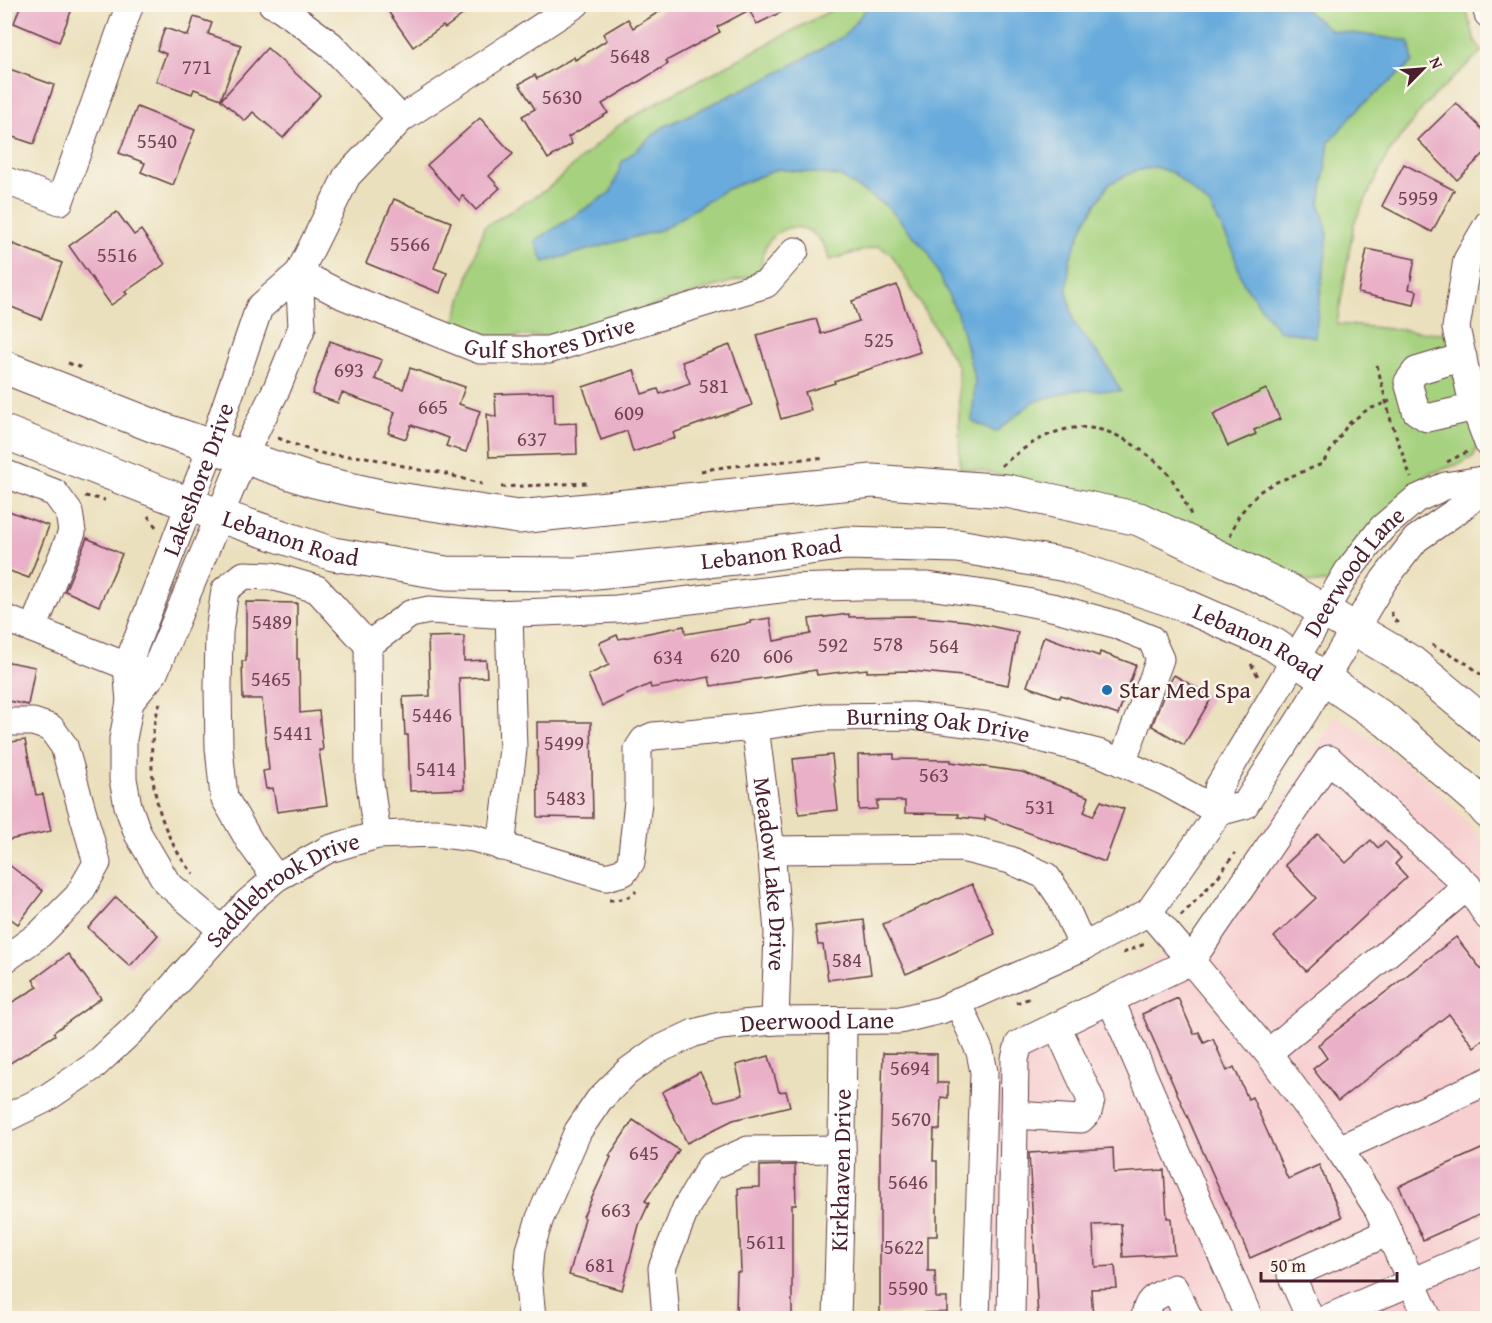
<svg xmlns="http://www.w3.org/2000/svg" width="1492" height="1323" font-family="'Gentium Book Plus',serif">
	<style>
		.built { fill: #f7cfd1 }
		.green { fill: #a6d27f; stroke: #787855; stroke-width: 1.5 }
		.water { fill: #67abdc; stroke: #586584; stroke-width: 1.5 }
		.building { fill: #e9b0c8 }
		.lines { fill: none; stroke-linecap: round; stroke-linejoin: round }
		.minor-casing { stroke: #623c41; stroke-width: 29 }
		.major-casing { stroke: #623c41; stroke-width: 35 }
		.path { stroke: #623c41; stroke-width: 3; stroke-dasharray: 4.5 4.5; stroke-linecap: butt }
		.minor { stroke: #fff; stroke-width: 27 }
		.major { stroke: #fff; stroke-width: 33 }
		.poi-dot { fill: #1f6fb2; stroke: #fbf7ec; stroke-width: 2 }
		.labels { text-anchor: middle; stroke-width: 5; stroke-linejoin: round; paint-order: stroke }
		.number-label { font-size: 21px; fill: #724352 }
		.street-label { font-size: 24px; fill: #4a1f2b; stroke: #fbf7ec }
		.poi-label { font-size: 24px; fill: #4a1f2b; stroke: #fbf7ec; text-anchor: start }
	</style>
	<rect width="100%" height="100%" fill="#fbf7ec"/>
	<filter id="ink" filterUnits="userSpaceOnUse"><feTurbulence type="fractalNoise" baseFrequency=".0167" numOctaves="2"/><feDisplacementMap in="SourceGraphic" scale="12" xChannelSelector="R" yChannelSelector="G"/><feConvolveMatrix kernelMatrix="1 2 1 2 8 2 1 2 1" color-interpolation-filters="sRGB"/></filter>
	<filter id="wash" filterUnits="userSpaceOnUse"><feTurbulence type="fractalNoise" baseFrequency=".008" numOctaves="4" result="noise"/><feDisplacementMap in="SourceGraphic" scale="24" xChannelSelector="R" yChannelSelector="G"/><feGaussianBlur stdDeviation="1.35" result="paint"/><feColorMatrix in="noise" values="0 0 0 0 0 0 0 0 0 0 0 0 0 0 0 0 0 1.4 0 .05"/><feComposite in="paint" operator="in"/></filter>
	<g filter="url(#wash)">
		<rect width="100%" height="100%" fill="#ebe0bd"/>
		<!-- built -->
		<polygon class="built" points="1337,715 1427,780 1487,845 1487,1318 988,1318 997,1050 1193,937"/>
		<!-- green -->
		<path class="green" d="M841 5H1465L1475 41 1482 51 1425 105 1388 154 1354 223 1337 324 1447 334 1477 443 1474 456 1462 463 1428 474 1393 506 1329 582 1312 583 1204 533 1137 511 988 472 960 468 958 367 892 255 879 246 829 260C824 230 790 214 769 241 762 250 762 262 760 273L554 336H483L453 326 484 227 546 190 619 125 658 102Z"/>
		<!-- water -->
		<polygon class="water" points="870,4 1299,5 1331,30 1409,41 1413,62 1358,109 1329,142 1320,204 1328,235 1315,337 1278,330 1243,283 1231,246 1210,206 1173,173 1155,167 1135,171 1109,184 1085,222 1070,259 1067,290 1074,323 1105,363 1121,391 1076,390 1033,402 996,432 972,421 975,381 959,318 928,252 888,207 839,176 778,169 725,190 663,229 544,262 535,241 611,192 622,162 663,127 776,74 844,36"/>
		<g id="blocks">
			<!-- building -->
			<g class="building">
				<polygon points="21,4 74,4 59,42 14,23"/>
				<polygon points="383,4 477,4 445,28 443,26 413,47"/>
				<polygon points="659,4 798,4 757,24 749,10 717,27 720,32 666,61 668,64 602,104 608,113 568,137 572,144 548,159 522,116 535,109 519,84 535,75 537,79 574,57 575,60 607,40 603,34 628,19 633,28 662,10"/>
				<polygon points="194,17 212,23 208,34 241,45 221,99 194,89 192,94 156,81 166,54 157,50 165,28 188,36"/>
				<polygon points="267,48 320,95 283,138 253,112 245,121 221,100"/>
				<polygon points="4,67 54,85 34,144 4,134"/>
				<polygon points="1456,103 1488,135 1488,150 1457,180 1418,140"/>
				<polygon points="137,107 195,130 173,185 141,172 145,163 119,153"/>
				<polygon points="480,118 513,154 489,176 500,188 476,210 462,195 460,201 427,165"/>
				<polygon points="1404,164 1454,190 1432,232 1382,206"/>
				<polygon points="394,199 451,222 434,268 447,273 440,293 366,263"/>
				<polygon points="117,212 134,235 141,230 165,264 125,292 127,294 111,305 69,246"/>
				<polygon points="13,244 62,263 41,319 4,304 4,254 9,256"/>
				<polygon points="1367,249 1415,259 1409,289 1417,291 1414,305 1358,293"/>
				<polygon points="897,285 920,352 834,381 835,383 805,392 811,410 781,419 757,335 816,319 821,334 859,321 852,301"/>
				<polygon points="330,341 382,360 375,379 403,389 410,368 465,387 459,404 480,411 466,452 446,446 449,438 411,425 406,439 388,433 395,412 342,393 338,403 312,394"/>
				<polygon points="730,345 752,405 673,433 675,438 633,452 627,431 601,440 583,387 634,370 642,394 658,389 660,394 690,383 682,362"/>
				<polygon points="1266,389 1280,419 1254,430 1256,434 1228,446 1213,414"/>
				<polygon points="553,392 554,424 576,423 577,454 489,457 487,414 496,417 495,394"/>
				<polygon points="9,511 49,526 29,578 4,569 4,522"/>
				<polygon points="87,538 122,554 99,606 65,591"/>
				<polygon points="246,602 297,603 297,659 299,659 300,713 319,711 323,750 319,750 327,805 277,812 273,788 266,789 263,771 269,770 262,699 243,699 242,661 246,661"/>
				<polygon points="849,614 849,617 913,616 967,621 1018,632 1008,685 962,676 912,671 867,672 867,669 817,675 816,670 711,686 709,677 651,688 650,684 602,706 588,675 609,665 599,643 617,635 619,639 684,626 686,634 751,623 750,621 770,618 774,641 811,634 809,619"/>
				<polygon points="464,636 464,661 486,660 487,677 459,678 464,789 410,791 408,735 405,735 403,697 430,696 428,637"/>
				<polygon points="1044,636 1099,656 1100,652 1136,665 1118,715 1061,695 1060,698 1027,686"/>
				<polygon points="4,661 35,667 28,705 4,700"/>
				<polygon points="1174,675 1212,697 1184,745 1152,726 1166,689"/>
				<polygon points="537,722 591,722 593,818 538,817"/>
				<polygon points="25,740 36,795 43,794 51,831 4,841 4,743"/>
				<polygon points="894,754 894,759 951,760 951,762 1022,772 1089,797 1084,812 1093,816 1101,801 1124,809 1105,862 985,816 985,820 958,817 959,814 905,813 905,801 877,801 877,809 859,810 858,755"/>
				<polygon points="832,755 838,810 799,814 793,759"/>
				<polygon points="1318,834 1346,863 1371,840 1378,848 1385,841 1401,858 1395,864 1407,877 1306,971 1274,937 1316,898 1285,865"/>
				<polygon points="4,861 43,891 18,924 4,914"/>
				<polygon points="972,884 995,934 906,974 883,924"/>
				<polygon points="116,897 158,935 130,966 88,928"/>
				<polygon points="864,920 871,974 828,980 823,945 818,945 815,926"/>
				<polygon points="1456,937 1488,978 1488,1036 1474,1047 1449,1014 1338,1101 1313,1069 1327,1058 1318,1045"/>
				<polygon points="68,954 101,998 54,1032 55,1035 4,1067 4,1007 38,987 33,980"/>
				<polygon points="1178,998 1194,1034 1199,1032 1204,1043 1213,1039 1227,1071 1234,1067 1248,1099 1252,1097 1288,1179 1319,1165 1342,1217 1250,1258 1142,1014"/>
				<polygon points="883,1053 937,1054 937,1083 948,1083 948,1098 941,1097 940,1130 934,1129 933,1161 937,1161 937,1236 928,1236 928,1271 935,1271 936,1298 947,1298 947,1312 880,1314 880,1148"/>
				<polygon points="769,1056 779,1092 786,1091 790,1106 733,1120 687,1143 662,1092 700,1072 715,1102 743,1095 736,1065"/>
				<polygon points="633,1120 679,1150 645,1201 649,1203 639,1225 622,1290 569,1275 585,1218 583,1217 611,1157 609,1156"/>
				<polygon points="1488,1146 1488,1211 1423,1240 1399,1186"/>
				<polygon points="1113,1148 1114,1173 1164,1170 1167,1218 1171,1218 1174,1254 1123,1257 1121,1224 1093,1225 1095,1267 1115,1266 1117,1288 1091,1289 1093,1318 1038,1318 1029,1153"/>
				<polygon points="795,1165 796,1205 792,1205 792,1316 736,1314 737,1272 741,1272 738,1188 760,1187 760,1166"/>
			</g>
		</g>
	</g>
	<g filter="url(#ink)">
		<use href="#blocks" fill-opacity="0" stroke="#623c41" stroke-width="1.5"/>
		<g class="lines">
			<!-- minor casing -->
			<g class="minor-casing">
				<g id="minor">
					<polyline points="272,4 281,8 331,45 401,119"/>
					<polyline points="1485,4 1488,14"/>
					<polyline points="4,180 60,201 130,4"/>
					<polyline points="1488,224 1467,260 1456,328 1472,400 1488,443"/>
					<path id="s1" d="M299 273 344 296 480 350H548L766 284 795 251"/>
					<polyline points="1463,357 1416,371 1408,382 1416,411 1427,418 1475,407"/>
					<polyline points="4,473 55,493 69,512 72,532 33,629"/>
					<polyline points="4,618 127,666 144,671"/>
					<polyline points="368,645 410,614 429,610 493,614 617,609 788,588 860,586 928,586 992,595 1056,608 1114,624 1151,639 1160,659 1122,763"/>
					<polyline points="368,645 369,776 377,835"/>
					<polyline points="130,702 154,673 251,440 277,388 302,327 299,273"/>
					<polyline points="4,722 33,722 51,728 64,746 97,863 78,896 40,934 4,960"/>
					<path id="s2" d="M755 727 771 850 778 932 775 1021"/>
					<polyline points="1219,812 1245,805 1304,713 1384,580 1416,539 1458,510 1488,486"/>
					<polyline points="501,847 513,749 509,614"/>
					<polyline points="771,850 961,848 1010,860 1046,876 1061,898 1083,947"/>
					<polyline points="276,878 250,842 224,797 219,748 218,687 219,632 225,590 244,575 272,576 317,589 368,645"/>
					<polyline points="1468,886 1268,1053 1191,961 1329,759 1468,886 1488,917"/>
					<path id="s3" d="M222 930 167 883 138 834 128 806 123 779V739L130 702 127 666 212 446 259 308 299 273 347 176 401 119 576 4"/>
					<polyline points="1111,1001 1249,1318"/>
					<polyline points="958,1002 980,1052 984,1072 976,1318"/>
					<polyline points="1268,1053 1339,1149 1378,1209 1428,1318"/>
					<polyline points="1014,1115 1081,1119 1088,1112 1091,1100 1057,1026"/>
					<path id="s4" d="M4 1119 45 1099 94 1066 141 1022 247 903 276 878 329 849 377 835 435 833 474 838 606 877 624 872 631 862 638 802V749L644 740 653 736 755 727 824 717 913 716 997 727 1102 754 1165 782 1219 812"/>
					<polyline points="1339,1149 1488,1081"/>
					<path id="s5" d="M532 1318 528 1275 530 1250 540 1218 578 1131 599 1100 627 1072 656 1051 694 1033 720 1026 775 1021 900 1020 941 1010 1083 947 1149 912 1219 812 1218 788 1348 571 1382 528 1416 499 1445 486 1488 479"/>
					<polyline points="666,1318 662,1268 686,1208 710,1167 748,1150 842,1149"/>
					<path id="s6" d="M837 1318 842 1149 843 1022"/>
					<polyline points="1011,1318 1015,1059 1019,1044 1191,961 1149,912"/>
					<path d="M1145 1318C1146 1298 1157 1296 1174 1288L1189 1318"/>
					<polyline points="1310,1318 1291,1275 1389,1232"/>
					<polyline points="1328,1318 1488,1249"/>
				</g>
			</g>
			<!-- major casing -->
			<g class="major-casing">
				<g id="major">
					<polyline points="4,367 167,431 314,481 385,497 518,517 872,481 1007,491 1139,519 1290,591 1411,662 1488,726"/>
					<path id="s7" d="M4 432 220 516 333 554 446 573 576 574 745 557 846 543 958 546 1066 565 1177 602 1273 644 1387 721 1477 799 1488 812"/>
				</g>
			</g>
			<!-- path -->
			<g class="path">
				<polyline points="68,363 82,368"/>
				<polyline points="1377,365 1391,421 1411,478"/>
				<polyline points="278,438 309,450 329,455 366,457 420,470 439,472 482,484"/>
				<polyline points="1447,462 1467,452"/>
				<path d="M1001 466C1048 427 1088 411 1141 450 1152 458 1164 467 1171 478 1179 489 1185 503 1191 515"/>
				<path d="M701 471C724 466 748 465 772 463 791 460 806 458 825 459"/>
				<polyline points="501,487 587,483"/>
				<polyline points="85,496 105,500"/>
				<polyline points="148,516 156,527"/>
				<polyline points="1230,536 1239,515 1259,492 1274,483 1322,464 1348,424 1367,410 1390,401"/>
				<polyline points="1391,612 1394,620 1399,624"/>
				<path d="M1432 645C1457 658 1467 661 1488 681"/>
				<polyline points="1251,664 1258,676"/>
				<path d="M160 703C141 757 155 832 194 874"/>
				<path d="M609 900C618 900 630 899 636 891"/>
				<polyline points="1181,916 1217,878 1235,853"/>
				<polyline points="1123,953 1147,943"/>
				<polyline points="1016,1003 1028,999 1031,996"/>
			</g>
			<!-- minor -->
			<use href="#minor" class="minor"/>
			<!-- major -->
			<use href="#major" class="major"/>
		</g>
	</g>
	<!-- markers -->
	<circle class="poi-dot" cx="1107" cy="690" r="6"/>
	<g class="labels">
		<!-- number labels -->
		<g class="number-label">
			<text x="630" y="63">5648</text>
			<text x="197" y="74">771</text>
			<text x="562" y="104">5630</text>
			<text x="157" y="148">5540</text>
			<text x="1418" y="205">5959</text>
			<text x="410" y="251">5566</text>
			<text x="117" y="262">5516</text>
			<text x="879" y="347">525</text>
			<text x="349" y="377">693</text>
			<text x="714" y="393">581</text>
			<text x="433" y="414">665</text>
			<text x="629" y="420">609</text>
			<text x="532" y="446">637</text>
			<text x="272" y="629">5489</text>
			<text x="888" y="651">578</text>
			<text x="833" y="652">592</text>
			<text x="944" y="653">564</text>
			<text x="725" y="662">620</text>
			<text x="778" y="663">606</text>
			<text x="668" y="664">634</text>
			<text x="271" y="686">5465</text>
			<text x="432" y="722">5446</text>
			<text x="293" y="740">5441</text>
			<text x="564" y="750">5499</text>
			<text x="436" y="776">5414</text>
			<text x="934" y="782">563</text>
			<text x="566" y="805">5483</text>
			<text x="1040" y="814">531</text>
			<text x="847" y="967">584</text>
			<text x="910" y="1075">5694</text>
			<text x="911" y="1126">5670</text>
			<text x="644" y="1160">645</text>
			<text x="908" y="1189">5646</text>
			<text x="616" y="1217">663</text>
			<text x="766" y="1249">5611</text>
			<text x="904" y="1254">5622</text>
			<text x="600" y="1272">681</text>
			<text x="908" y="1295">5590</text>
		</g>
		<!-- street labels -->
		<g class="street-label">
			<text dy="8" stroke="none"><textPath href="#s1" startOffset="268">Gulf Shores Drive</textPath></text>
			<text dy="8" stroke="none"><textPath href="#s3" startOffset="500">Lakeshore Drive</textPath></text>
			<text dy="8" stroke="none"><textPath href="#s7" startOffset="306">Lebanon Road</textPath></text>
			<text dy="8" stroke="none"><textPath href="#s7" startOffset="792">Lebanon Road</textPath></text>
			<text dy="8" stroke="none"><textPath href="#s5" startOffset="1233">Deerwood Lane</textPath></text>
			<text dy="8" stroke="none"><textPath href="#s7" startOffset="1296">Lebanon Road</textPath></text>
			<text dy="8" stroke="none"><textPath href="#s4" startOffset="1164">Burning Oak Drive</textPath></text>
			<text dy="8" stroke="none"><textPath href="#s2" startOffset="148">Meadow Lake Drive</textPath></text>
			<text dy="8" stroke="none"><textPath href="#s4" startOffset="366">Saddlebrook Drive</textPath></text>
			<text dy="8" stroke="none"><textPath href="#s5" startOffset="476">Deerwood Lane</textPath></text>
			<text dy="8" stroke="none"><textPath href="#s6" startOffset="148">Kirkhaven Drive</textPath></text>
		</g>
		<!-- poi labels -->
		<g class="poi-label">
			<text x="1119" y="698">Star Med Spa</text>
		</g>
	</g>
	<!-- margin -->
	<rect width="1492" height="1323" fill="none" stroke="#fbf7ec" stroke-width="24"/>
	<!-- north arrow -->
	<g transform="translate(1423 69) rotate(65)" stroke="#fbf7ec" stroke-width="4.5" paint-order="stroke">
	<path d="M0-4.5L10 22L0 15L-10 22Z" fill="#4a1f2b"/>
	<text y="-9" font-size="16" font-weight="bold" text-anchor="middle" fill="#4a1f2b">N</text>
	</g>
	<!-- scale -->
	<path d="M1261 1272v9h136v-9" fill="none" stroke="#4a1f2b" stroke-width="3"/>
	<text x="1270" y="1272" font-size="18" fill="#4a1f2b" stroke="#fbf7ec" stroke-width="4.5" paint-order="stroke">50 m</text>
</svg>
